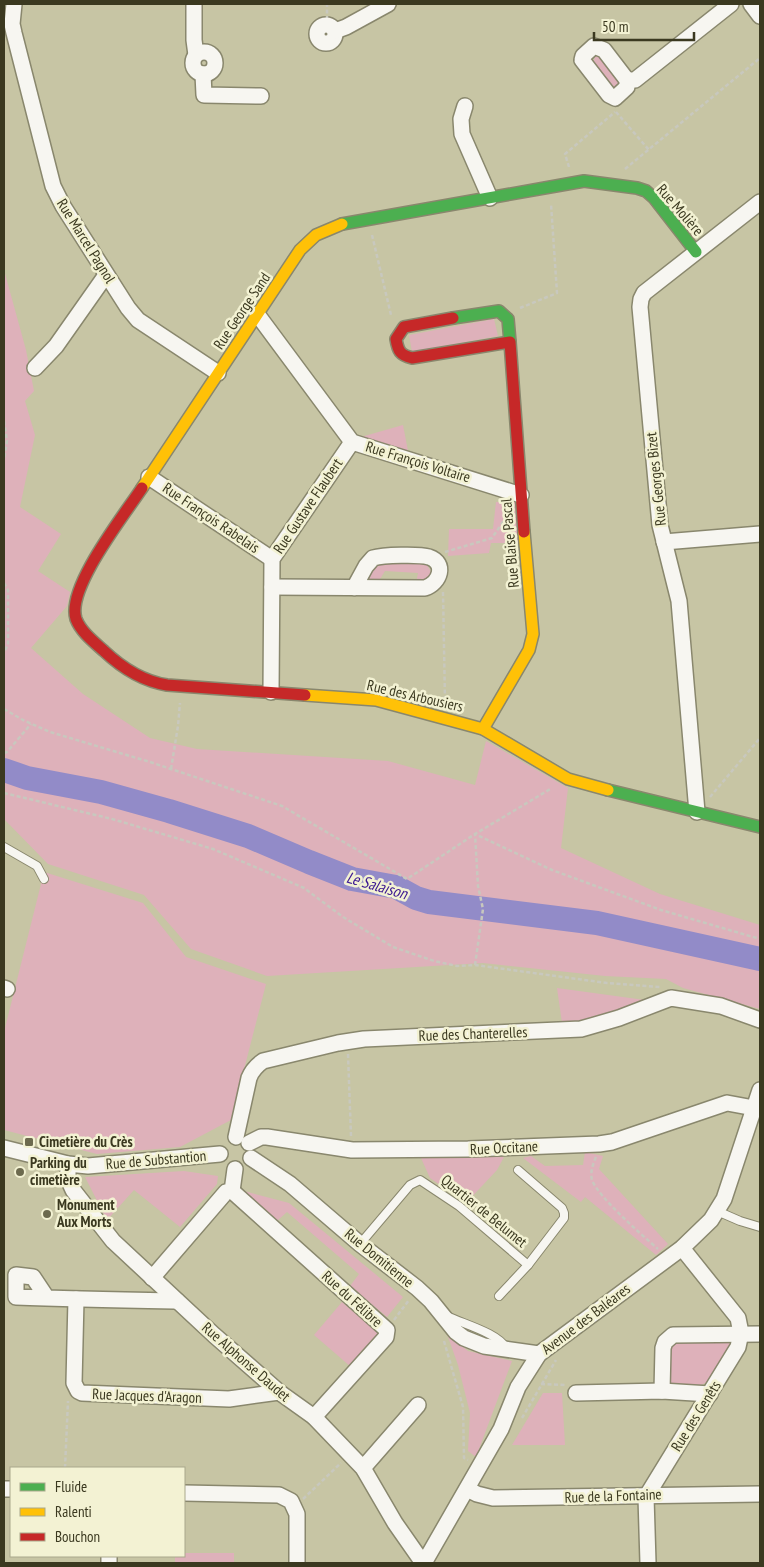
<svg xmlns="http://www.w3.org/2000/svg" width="764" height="1567" font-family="'PT Sans Narrow',sans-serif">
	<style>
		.green { fill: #deb1ba }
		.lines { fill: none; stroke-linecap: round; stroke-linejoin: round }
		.river { stroke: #928bc8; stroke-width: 24 }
		.lane-casing { stroke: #89876d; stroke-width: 10 }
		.street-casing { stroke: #89876d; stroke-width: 18 }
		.fast-casing { stroke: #89876d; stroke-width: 14 }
		.slow-casing { stroke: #89876d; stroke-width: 14 }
		.jam-casing { stroke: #89876d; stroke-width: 14 }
		.path { stroke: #c8c8be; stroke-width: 2.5; stroke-dasharray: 4 2.5; stroke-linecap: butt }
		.lane { stroke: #f7f6f1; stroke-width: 8 }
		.street { stroke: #f7f6f1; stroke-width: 15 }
		.fast { stroke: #4caf50; stroke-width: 11 }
		.slow { stroke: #ffc107; stroke-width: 11 }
		.jam { stroke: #c62828; stroke-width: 11 }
		.poi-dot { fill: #6c6a4e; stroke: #f3f2d3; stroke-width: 2 }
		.labels { text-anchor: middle; stroke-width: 5; stroke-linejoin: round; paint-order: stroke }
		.street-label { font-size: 15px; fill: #3b3920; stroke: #f3f2d3 }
		.poi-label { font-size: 15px; font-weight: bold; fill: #3b3920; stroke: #f3f2d3; text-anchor: start }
		.water-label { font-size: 16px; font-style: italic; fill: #3a1691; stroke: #f3f2d3 }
	</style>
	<rect width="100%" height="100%" fill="#c7c5a4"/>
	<!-- green -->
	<g class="green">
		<polygon points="602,56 621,80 620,87 612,88 593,63 595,57"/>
		<polygon points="4,270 26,350 34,391 25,401 35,435 20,507 61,534 38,571 70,592 67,606 31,648 83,694 150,738 197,749 388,761 475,785 486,741 568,788 561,848 660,894 760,925 760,1009 683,988 666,979 605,976 483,963 267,976 191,949 144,895 48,864 4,819"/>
		<polygon points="494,319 498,336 412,352 409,335"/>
		<polygon points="403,425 408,451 361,437"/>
		<polygon points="496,502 515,502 518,543 491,543 489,553 448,556 449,529 493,529"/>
		<polygon points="378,562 426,563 432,574 426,581 416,583 418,573 385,571 380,579 367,579"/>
		<polygon points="44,872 143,903 186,957 266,984 231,1120 180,1147 97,1154 4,1130 4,1032"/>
		<polygon points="557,988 652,1001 581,1021 562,1023"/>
		<polygon points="585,1152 603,1156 599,1169 668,1244 656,1255 585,1197 581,1202 523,1158 531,1156 545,1166 583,1165"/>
		<polygon points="504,1157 497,1170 466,1203 430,1178 421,1158"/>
		<polygon points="184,1171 218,1176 217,1184 180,1227 134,1190 107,1220 85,1177"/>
		<polygon points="244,1191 289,1203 403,1297 387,1317 350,1286 359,1274 287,1212 277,1221"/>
		<polygon points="342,1302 379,1334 351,1367 314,1335"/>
		<polygon points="447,1334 468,1351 512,1361 476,1457 468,1451 470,1413 458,1365"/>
		<path d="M672 1340 731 1342 732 1343 710 1380C699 1389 684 1386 670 1385L669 1346Z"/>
		<polygon points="543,1393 562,1393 565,1445 512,1445"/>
		<polygon points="184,1553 234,1553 234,1563 175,1563 175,1556 184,1556"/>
	</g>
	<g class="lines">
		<!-- river -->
		<polyline class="river" points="4,770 27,778 101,792 169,811 248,836 309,862 352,879 396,887 416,898 429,902 597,923 760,959"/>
		<!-- lane casing -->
		<g class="lane-casing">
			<g id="lane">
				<polyline points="4,847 37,866 44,879"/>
				<polyline points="717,1211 740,1221 760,1227"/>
				<polyline points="360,1244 410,1185 420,1180 459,1206 528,1265"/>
				<polyline points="499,1296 528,1265 564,1218 564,1213 562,1208 518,1170"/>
				<path d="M447 1316C463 1324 498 1333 506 1348"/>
			</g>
		</g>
		<!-- street casing -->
		<g class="street-casing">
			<g id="street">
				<polyline points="14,4 12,24 14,33 53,186 63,206 128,308 138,320 218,373"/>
				<polyline points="194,4 194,40 196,55"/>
				<polyline points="751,4 760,16"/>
				<circle cx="326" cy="34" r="9"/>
				<polyline points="335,31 346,27 388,4"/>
				<polygon points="594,46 604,50 627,80 627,87 615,98 609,95 582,60 583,56"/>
				<circle cx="204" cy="63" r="11"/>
				<polyline points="203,74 204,95 261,96"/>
				<polyline points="627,80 635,80 731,4"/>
				<polyline points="465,106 461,119 462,134 490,198"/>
				<polyline points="257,314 352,442 521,495"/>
				<polyline points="35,368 56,346 106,275"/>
				<polyline points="149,477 272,559"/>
				<polyline points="664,542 760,534"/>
				<path d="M272 587 425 588C440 583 447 563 429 557 419 554 383 555 373 558L366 566 354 588"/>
				<polyline points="271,692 272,559 352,442"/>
				<polyline points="697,812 679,601 660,525 640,307 641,299 644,293 760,202"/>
				<polyline points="4,988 7,989"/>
				<path d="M236 1137 249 1078C252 1070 256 1066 263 1061L338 1043 364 1039 581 1029 619 1018 671 998 721 1006 760 1020"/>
				<polyline points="249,1143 261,1137 267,1137 352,1150 468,1149 599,1144 612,1142 727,1103 754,1108"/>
				<polyline points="4,1148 68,1164 88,1166 220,1154"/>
				<polyline points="251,1158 290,1184 360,1244 417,1288 431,1301 456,1332 464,1338 484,1346 539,1354"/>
				<polyline points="68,1164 68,1179 73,1190 113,1241 214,1335 279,1392 314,1417 363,1468 395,1523 423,1563"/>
				<polyline points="232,1191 387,1330 386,1337 314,1417"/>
				<polyline points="152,1278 226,1192 232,1191 235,1169"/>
				<path d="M47 1298 33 1277 16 1275V1297C70 1299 124 1300 177 1301"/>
				<polyline points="76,1299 74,1383 78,1391 82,1393 229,1399 279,1392"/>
				<polyline points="662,1391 663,1348 665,1342 673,1335 760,1334"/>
				<polyline points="576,1393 662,1391 710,1394"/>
				<polyline points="363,1468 418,1405"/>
				<polyline points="4,1489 11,1489"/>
				<polyline points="467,1489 477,1494 493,1498 760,1494"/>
				<polyline points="184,1493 279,1495 291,1501 297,1514 297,1563"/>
				<polyline points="109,1563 109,1556"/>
				<polyline points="424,1563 501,1429 518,1387 539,1354 682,1248 711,1220 724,1199 760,1090"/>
				<polyline points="648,1563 646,1497 738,1347 741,1333 738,1318 682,1248"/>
			</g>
		</g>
		<!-- fast casing -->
		<g class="fast-casing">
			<g id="fast">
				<polyline points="342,224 584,181 637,188 646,191 654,198 696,252"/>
				<polyline points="453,318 499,311 508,319 510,342"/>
				<polyline points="608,790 760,827"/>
			</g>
		</g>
		<!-- slow casing -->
		<g class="slow-casing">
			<g id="slow">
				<polyline points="142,488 300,250 316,235 342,224"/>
				<polyline points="305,695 376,700 483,729 568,779 608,790"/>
				<polyline points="483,729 529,650 533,634 524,532"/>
			</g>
		</g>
		<!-- jam casing -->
		<g class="jam-casing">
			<g id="jam">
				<path d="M453 318 404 327 396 339C398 351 400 355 412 358L510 342 524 532"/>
				<path d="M142 488C125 514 66 588 76 619 81 632 94 642 104 651 122 668 142 681 167 685L305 695"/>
			</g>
		</g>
		<!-- path -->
		<g class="path">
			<polyline points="327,20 327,4"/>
			<polyline points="616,112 649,150"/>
			<polyline points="569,167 565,154 615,112"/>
			<polyline points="625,169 760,58"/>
			<polyline points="372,235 391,315"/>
			<polyline points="520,308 557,293 551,204"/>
			<polyline points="4,421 7,441 4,459"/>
			<polyline points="445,552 492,538 505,519"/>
			<polyline points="4,583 8,590 8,645 4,652"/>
			<polyline points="443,592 445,701"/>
			<polyline points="4,709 23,720 50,732 150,762 282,806 407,879 475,834 552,788"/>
			<polyline points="4,753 7,752 31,724"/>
			<polyline points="171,769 178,726 180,703"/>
			<polyline points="4,793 112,819 213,849 304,888 343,917 393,947 434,961 457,966 475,965 607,983 660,987"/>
			<polyline points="710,797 760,738"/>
			<polyline points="475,965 483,909 478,886 475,834 552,870 661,910 760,939"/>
			<polyline points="348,1054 351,1136"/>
			<path d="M596 1157C593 1164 590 1172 592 1180 599 1198 642 1235 658 1249"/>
			<polyline points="394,1320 409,1300"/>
			<polyline points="444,1341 463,1407 464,1458 468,1460"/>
			<polyline points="541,1384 566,1385"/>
			<polyline points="522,1418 556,1360"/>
			<polyline points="65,1468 68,1401"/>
			<polyline points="303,1499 341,1463"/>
		</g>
		<!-- lane -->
		<use href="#lane" class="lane"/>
		<!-- street -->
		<use href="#street" class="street"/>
		<!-- fast -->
		<use href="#fast" class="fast"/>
		<!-- slow -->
		<use href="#slow" class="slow"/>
		<!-- jam -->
		<use href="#jam" class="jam"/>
	</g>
	<!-- markers -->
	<g class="poi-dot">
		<rect x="24" y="1137" width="10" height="10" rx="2.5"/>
		<circle cx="20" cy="1172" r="5"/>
		<circle cx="47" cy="1214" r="5"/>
	</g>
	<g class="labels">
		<!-- street labels -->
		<g class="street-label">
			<text transform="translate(680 210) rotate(49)" y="5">Rue Molière</text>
			<text transform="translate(86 241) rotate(58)" y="5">Rue Marcel Pagnol</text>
			<text transform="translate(242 311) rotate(-56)" y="5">Rue George Sand</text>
			<text transform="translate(418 462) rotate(17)" y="5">Rue François Voltaire</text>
			<text transform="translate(656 479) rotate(-96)" y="5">Rue Georges Bizet</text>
			<text transform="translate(308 506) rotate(-56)" y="5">Rue Gustave Flaubert</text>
			<text transform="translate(211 518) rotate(34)" y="5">Rue François Rabelais</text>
			<text transform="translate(510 543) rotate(-95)" y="5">Rue Blaise Pascal</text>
			<text transform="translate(415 696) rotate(13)" y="5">Rue des Arbousiers</text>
			<text transform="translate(473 1034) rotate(-2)" y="5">Rue des Chanterelles</text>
			<text transform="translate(504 1148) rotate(-3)" y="5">Rue Occitane</text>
			<text transform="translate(156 1160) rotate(-5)" y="5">Rue de Substantion</text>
			<text transform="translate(484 1211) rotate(39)" y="5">Quartier de Belumet</text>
			<text transform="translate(379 1258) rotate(39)" y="5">Rue Domitienne</text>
			<text transform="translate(352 1299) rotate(42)" y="5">Rue du Félibre</text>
			<text transform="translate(586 1319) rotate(-37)" y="5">Avenue des Baléares</text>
			<text transform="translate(246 1362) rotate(41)" y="5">Rue Alphonse Daudet</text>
			<text transform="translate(147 1396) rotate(2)" y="5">Rue Jacques d'Aragon</text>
			<text transform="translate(696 1416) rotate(-58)" y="5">Rue des Genêts</text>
			<text transform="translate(613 1496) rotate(-2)" y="5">Rue de la Fontaine</text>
		</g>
		<!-- poi labels -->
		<g class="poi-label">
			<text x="39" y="1147">Cimetière du Crès</text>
			<text x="30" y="1168">Parking du<tspan x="30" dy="17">cimetière</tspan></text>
			<text x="57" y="1210">Monument<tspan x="57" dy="17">Aux Morts</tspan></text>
		</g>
		<!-- water labels -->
		<g class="water-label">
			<text transform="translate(377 885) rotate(16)" y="6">Le Salaison</text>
		</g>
	</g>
	<!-- border -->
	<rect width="764" height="1567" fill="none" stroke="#3b3920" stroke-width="10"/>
	<!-- legend -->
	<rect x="10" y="1467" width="175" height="90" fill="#f3f2d3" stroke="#a9a88b"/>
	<rect x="20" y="1483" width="25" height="8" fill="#4caf50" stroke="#a9a88b"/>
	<text x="55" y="1492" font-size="15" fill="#3b3920">Fluide</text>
	<rect x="20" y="1508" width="25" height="8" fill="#ffc107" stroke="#a9a88b"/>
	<text x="55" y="1517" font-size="15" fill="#3b3920">Ralenti</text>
	<rect x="20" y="1533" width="25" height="8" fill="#c62828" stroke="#a9a88b"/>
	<text x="55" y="1542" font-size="15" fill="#3b3920">Bouchon</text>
	<!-- scale -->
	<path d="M594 32v8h100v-8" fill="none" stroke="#3b3920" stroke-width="2.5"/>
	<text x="602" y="32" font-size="15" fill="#3b3920" stroke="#f3f2d3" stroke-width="4" paint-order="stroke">50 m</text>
</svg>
